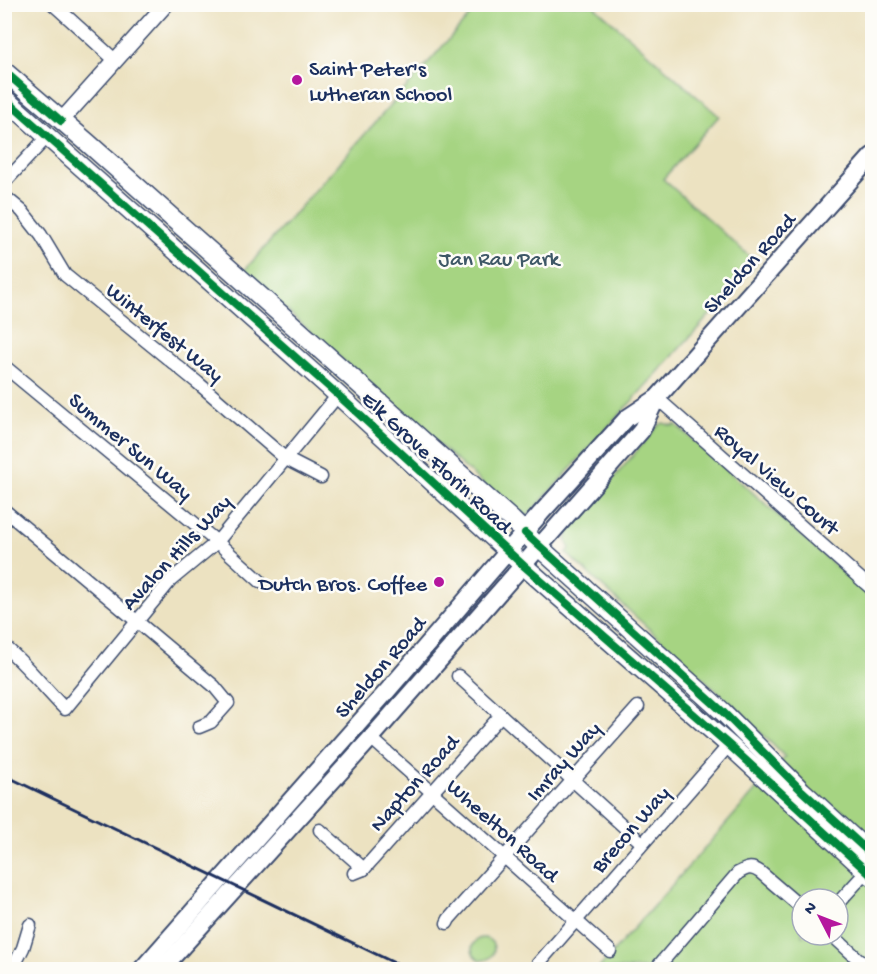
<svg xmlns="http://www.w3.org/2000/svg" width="877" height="974" font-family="'Gochi Hand',sans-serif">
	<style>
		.green { fill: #a6d482; stroke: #608270; stroke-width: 1.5; fill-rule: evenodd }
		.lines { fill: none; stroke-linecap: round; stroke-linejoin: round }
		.minor-casing { stroke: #3a4a6d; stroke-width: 15 }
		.tertiary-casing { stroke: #3a4a6d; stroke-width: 18 }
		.secondary-casing { stroke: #3a4a6d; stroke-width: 20 }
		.primary-casing { stroke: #3a4a6d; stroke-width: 21 }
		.minor { stroke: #fff; stroke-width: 12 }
		.tertiary { stroke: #fff; stroke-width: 15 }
		.secondary { stroke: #fff; stroke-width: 16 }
		.primary { stroke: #fff; stroke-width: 18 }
		.rail { stroke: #1b2f5e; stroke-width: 3 }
		.cycleway-casing { stroke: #fdfcf7; stroke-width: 11 }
		.cycleway { stroke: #00873e; stroke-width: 8 }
		.poi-dot { fill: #b5179e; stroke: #fdfcf7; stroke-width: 2 }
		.labels { text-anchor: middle; stroke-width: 5; stroke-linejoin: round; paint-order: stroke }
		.poi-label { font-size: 22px; fill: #1b2f5e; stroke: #fdfcf7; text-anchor: start }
		.park-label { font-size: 22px; fill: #3e5867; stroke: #fdfcf7 }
		.street-label { font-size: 22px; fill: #1b2f5e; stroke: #fdfcf7 }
	</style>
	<rect width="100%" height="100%" fill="#fdfcf7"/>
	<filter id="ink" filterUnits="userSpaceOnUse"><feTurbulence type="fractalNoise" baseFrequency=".0167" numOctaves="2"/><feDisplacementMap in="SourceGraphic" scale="12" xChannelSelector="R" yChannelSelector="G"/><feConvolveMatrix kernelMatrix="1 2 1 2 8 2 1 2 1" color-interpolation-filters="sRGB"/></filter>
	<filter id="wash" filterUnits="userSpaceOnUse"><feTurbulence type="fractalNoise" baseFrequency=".008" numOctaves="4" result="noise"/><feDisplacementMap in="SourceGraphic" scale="24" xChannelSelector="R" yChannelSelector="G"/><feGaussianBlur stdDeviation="1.35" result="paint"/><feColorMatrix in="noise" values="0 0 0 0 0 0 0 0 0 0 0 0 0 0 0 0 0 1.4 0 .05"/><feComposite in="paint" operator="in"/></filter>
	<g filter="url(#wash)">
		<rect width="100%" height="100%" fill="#ece2c1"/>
		<!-- green -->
		<g class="green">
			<polygon points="480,4 593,5 719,116 663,179 757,263 524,520 243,272"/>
			<path d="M663 423 673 426 675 424 872 598V969H598L785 757 741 713 566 553 570 549 566 541 568 532 657 427ZM802 899H838V935H802Z"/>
			<circle cx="483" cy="949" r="11"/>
		</g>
	</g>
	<g filter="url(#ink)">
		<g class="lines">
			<!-- minor casing -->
			<g class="minor-casing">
				<g id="minor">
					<polyline points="53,4 116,61"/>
					<polyline points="4,183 47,137"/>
					<polyline points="4,196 22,211 41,235 65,275 198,383 286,459 321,477"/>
					<polyline points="4,366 217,542 260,581"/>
					<polyline points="657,398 872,589"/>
					<polyline points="4,510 214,686 228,703 211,722 199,727"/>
					<path d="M4 646C27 665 44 688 65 709L171 580 217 542 338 395"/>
					<polyline points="458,676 642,843"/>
					<polyline points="371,738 610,951"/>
					<polyline points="320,830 364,869"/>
					<polyline points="354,873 364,869 501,715"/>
					<polyline points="838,903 867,871"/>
					<polyline points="447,923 449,919 638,707"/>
					<polyline points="832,935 870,970"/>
					<polyline points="537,965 729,745"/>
					<polyline points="12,970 23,948 30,925"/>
					<path d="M655 970 738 873C747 868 751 866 760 872L802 908"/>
				</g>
			</g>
			<!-- tertiary casing -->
			<g class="tertiary-casing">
				<polyline id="tertiary" points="61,121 166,4"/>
			</g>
			<!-- secondary casing -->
			<g class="secondary-casing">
				<g id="secondary">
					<polyline points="141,970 389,689 541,513 627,418 657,398 872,156"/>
					<polyline points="161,970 371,738 641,431 656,399"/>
				</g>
			</g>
			<!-- primary casing -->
			<g class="primary-casing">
				<g id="primary">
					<polyline points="4,71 88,143 512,520 540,548 723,712 802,791 872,855"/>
					<polyline points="4,98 338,395 524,566 729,745 872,876"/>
				</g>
			</g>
			<!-- minor -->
			<use href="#minor" class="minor"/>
			<!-- tertiary -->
			<use href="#tertiary" class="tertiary"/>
			<!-- secondary -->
			<use href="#secondary" class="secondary"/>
			<!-- primary -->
			<use href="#primary" class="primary"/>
			<!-- rail -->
			<polyline class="rail" points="4,775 409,970"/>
			<!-- cycleway casing -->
			<g class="cycleway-casing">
				<g id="cycleway">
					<polyline points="4,71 61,121"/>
					<polyline points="4,98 338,395 524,566 729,745 872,876"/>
					<polyline points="525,533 723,712 802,791 872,855"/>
				</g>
			</g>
			<!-- cycleway -->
			<use href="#cycleway" class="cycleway"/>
		</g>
	</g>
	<!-- markers -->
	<g class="poi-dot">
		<circle cx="297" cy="80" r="6"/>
		<circle cx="439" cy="582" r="6"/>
	</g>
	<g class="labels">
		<!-- poi labels -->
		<g class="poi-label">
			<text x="309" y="75">Saint Peter's<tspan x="309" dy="25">Lutheran School</tspan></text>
			<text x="427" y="590" text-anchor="end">Dutch Bros. Coffee</text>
		</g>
		<!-- park labels -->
		<g class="park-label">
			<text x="499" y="265">Jan Rau Park</text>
		</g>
		<!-- street labels -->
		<g class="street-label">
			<text transform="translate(748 262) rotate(-48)" y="8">Sheldon Road</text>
			<text transform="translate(166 331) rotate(39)" y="8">Winterfest Way</text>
			<text transform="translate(132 445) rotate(40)" y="8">Summer Sun Way</text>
			<text transform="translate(438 461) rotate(43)" y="8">Elk Grove Florin Road</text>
			<text transform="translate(778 478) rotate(41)" y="8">Royal View Court</text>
			<text transform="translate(175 551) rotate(-47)" y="8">Avalon Hills Way</text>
			<text transform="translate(379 666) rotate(-49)" y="8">Sheldon Road</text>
			<text transform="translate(562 760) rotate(-48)" y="8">Imray Way</text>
			<text transform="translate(413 782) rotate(-48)" y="8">Napton Road</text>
			<text transform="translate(629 828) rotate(-49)" y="8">Brecon Way</text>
			<text transform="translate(504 829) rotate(42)" y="8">Wheelton Road</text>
		</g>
	</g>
	<!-- margin -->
	<rect width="877" height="974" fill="none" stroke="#fdfcf7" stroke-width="24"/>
	<!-- north arrow -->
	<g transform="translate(820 917) rotate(312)"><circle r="28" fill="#fdfcf7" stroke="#a3aaba" stroke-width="1.5"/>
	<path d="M0-4.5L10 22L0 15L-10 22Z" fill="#b5179e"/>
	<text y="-9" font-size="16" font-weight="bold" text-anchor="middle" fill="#1b2f5e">N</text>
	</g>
</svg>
